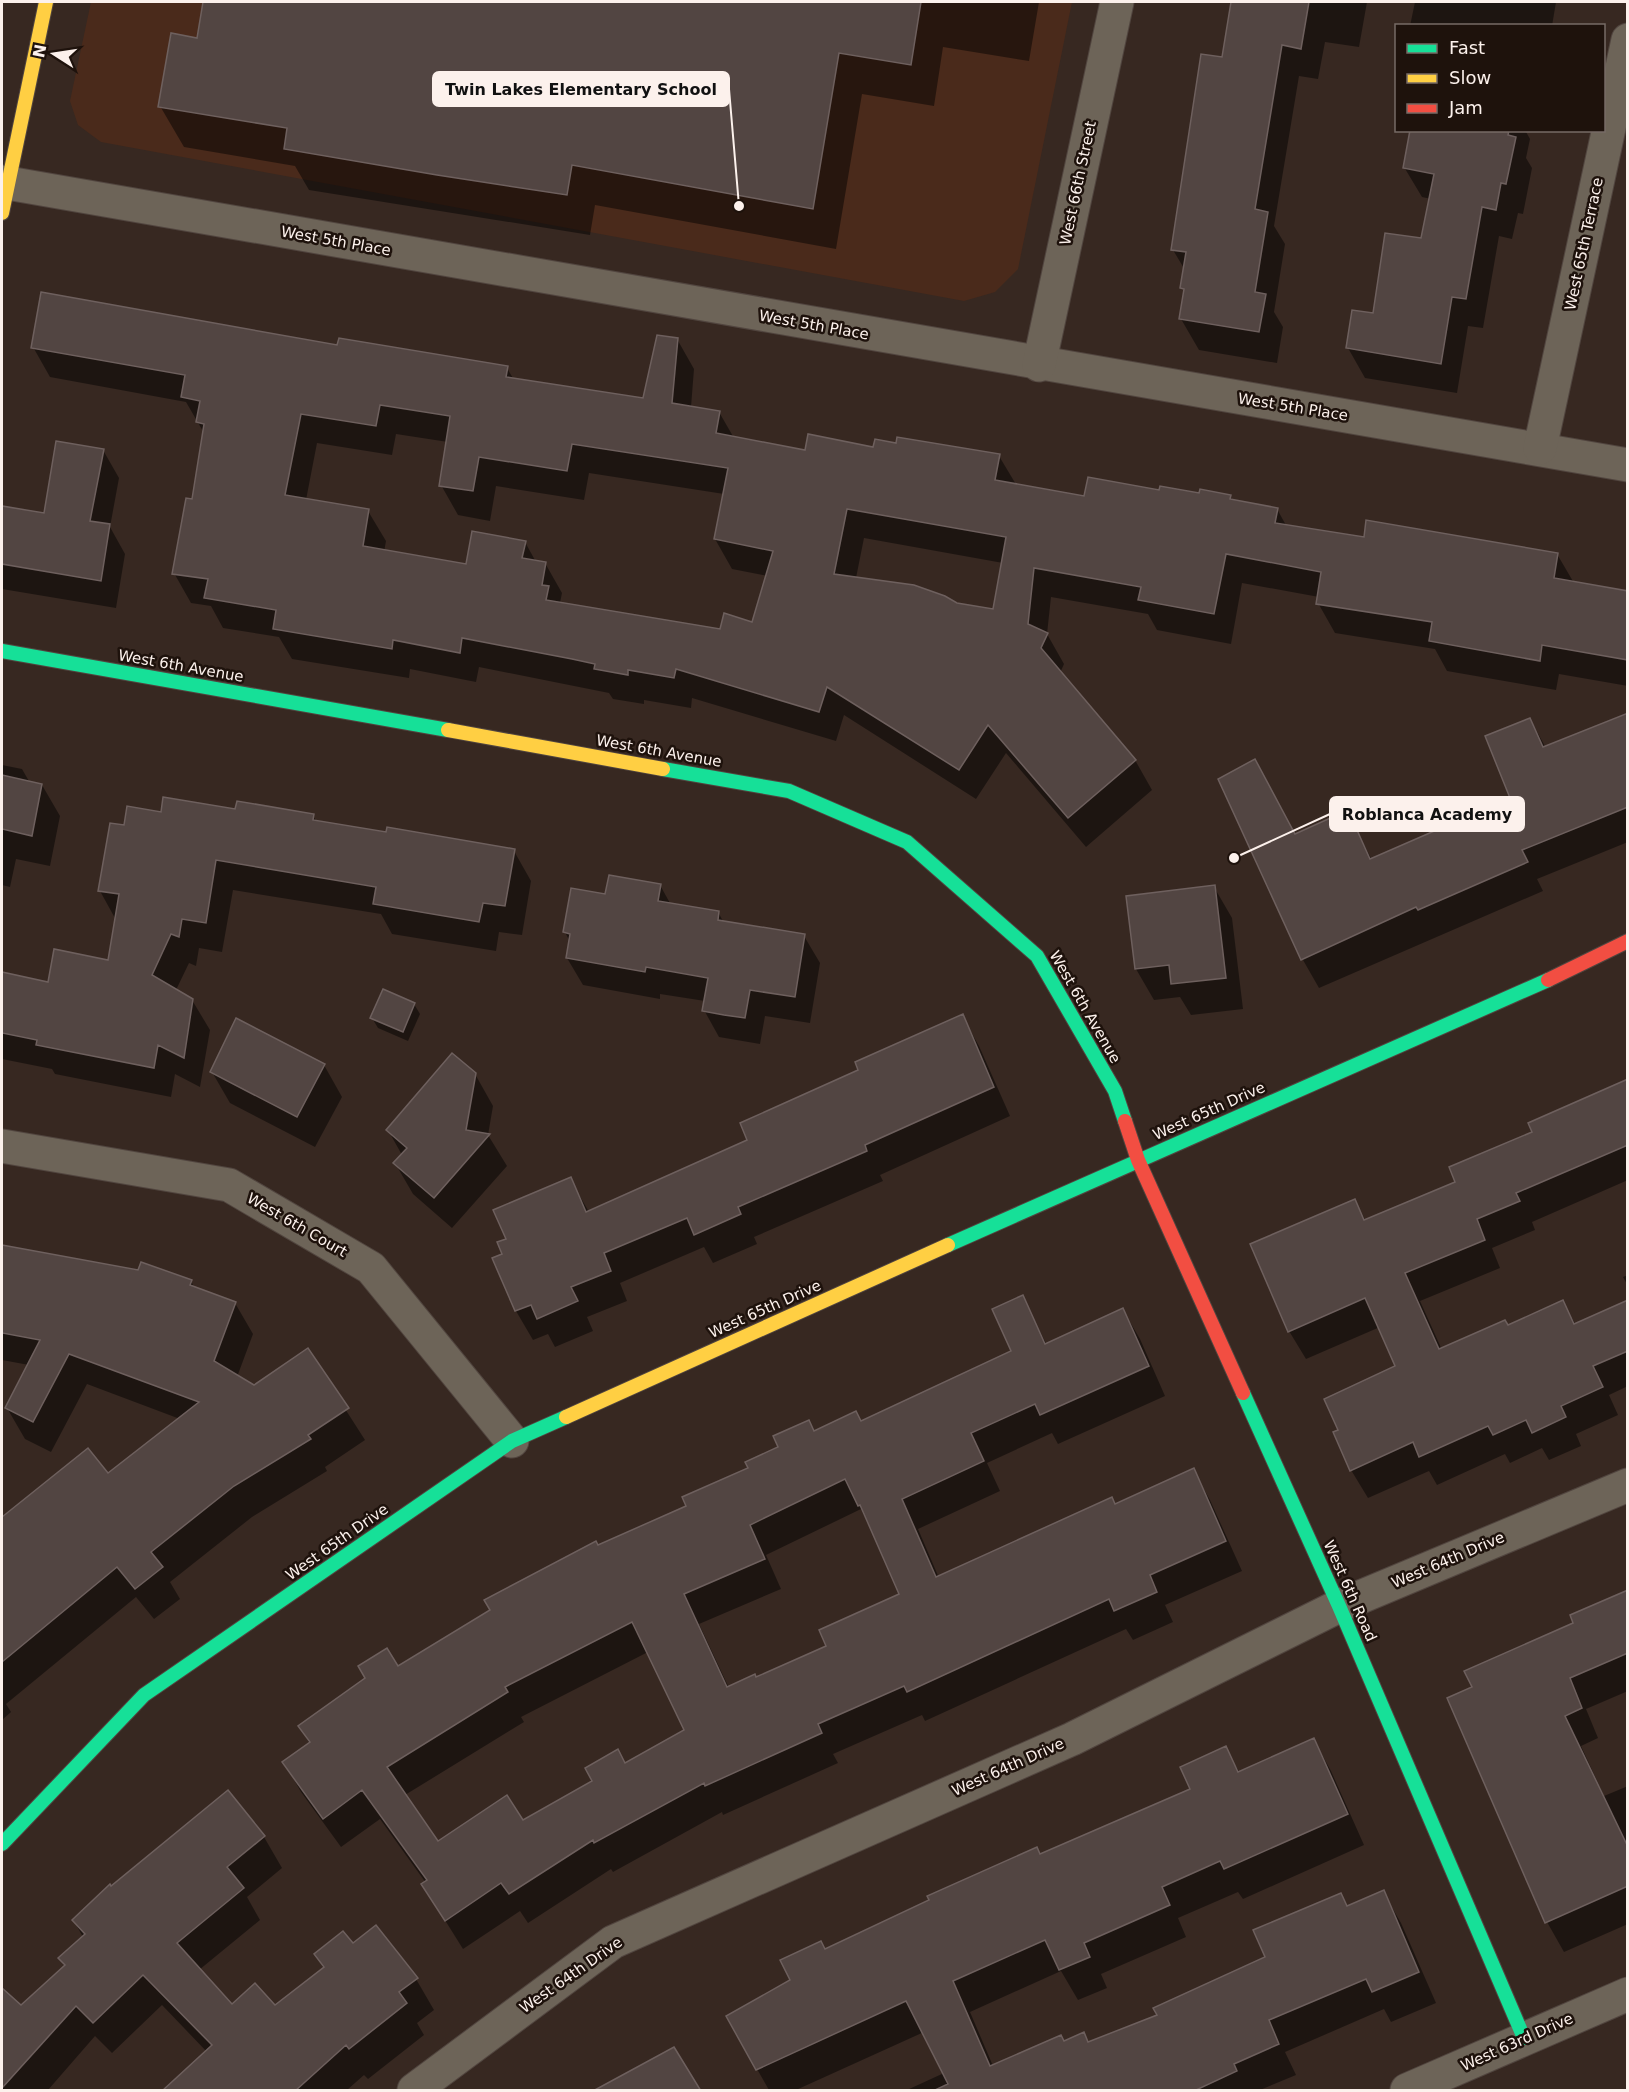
<svg xmlns="http://www.w3.org/2000/svg" width="1629" height="2092" font-family="'DejaVu Sans',sans-serif">
	<style>
		.built { fill: #4a2a1b }
		.shadow { fill: #0007; fill-rule: evenodd }
		.building { fill: #524542; stroke: #6e605e; stroke-width: 1.5; fill-rule: evenodd }
		.lines { fill: none; stroke-linecap: round; stroke-linejoin: round }
		.street-casing { stroke: #51453f; stroke-width: 35 }
		.fast-casing { stroke: #51453f; stroke-width: 16 }
		.slow-casing { stroke: #51453f; stroke-width: 16 }
		.jam-casing { stroke: #51453f; stroke-width: 16 }
		.street { stroke: #6d6458; stroke-width: 33 }
		.fast { stroke: #16e098; stroke-width: 14 }
		.slow { stroke: #ffcf43; stroke-width: 14 }
		.jam { stroke: #f24e42; stroke-width: 14 }
		.labels { text-anchor: middle; stroke-width: 5; stroke-linejoin: round; paint-order: stroke }
		.street-label { font-size: 15px; fill: #fcf1ec; stroke: #1e120c }
		.leader { fill: none; stroke: #fcf1ec; stroke-width: 2 }
		.callout-dot { fill: #fcf1ec; stroke: #1e120c; stroke-width: 2 }
		.callout { fill: #fcf1ec; stroke: #fcf1ec; stroke-width: 2 }
		.callout-label { font-size: 16px; text-anchor: middle; font-weight: bold; fill: #111 }
	</style>
	<rect width="100%" height="100%" fill="#372821"/>
	<!-- built -->
	<polygon class="built" points="91,2 1072,2 1018,269 995,292 964,301 101,142 78,125 70,101"/>
	<!-- shadow -->
	<g class="shadow">
		<polygon points="204,2 1039,2 1029,61 943,47 934,106 862,94 836,249 595,205 590,235 309,190 295,166 184,147 160,106 198,39"/>
		<polygon points="1233,2 1367,2 1359,47 1325,42 1318,79 1299,76 1274,226 1285,244 1274,312 1283,327 1277,363 1199,350 1181,319 1185,270 1173,250 1185,175 1183,171 1202,55 1223,59"/>
		<polygon points="1415,2 1556,2 1552,26 1410,26"/>
		<polygon points="1412,130 1525,130 1530,139 1526,158 1532,168 1523,214 1518,213 1512,239 1499,236 1483,328 1468,326 1457,393 1365,378 1348,348 1374,315 1422,240 1431,199 1422,197 1404,167"/>
		<path d="M677 339 694 369 691 407 719 412 734 438 806 452 874 449 999 456 1017 486 1085 498 1160 492 1230 496 1233 501 1277 509 1287 527 1365 539 1557 554 1574 583 1628 593V686L1559 674 1556 690 1447 671 1435 649 1335 633 1318 603 1319 597 1242 583 1231 644 1157 630 1148 614 1051 597 1047 634 1064 664 1060 673 1135 760 1152 790 1086 847 1006 753 976 799 844 715 836 741 692 698 691 708 644 700V704L613 699 609 693 479 667 476 682 410 669 409 678 292 659 279 637 223 628 211 606 191 603 174 573 194 501 204 433 186 402 50 377 33 347H339L507 368 514 380 644 400ZM396 434 448 442 441 485 458 515 490 521 496 486 584 500 589 473 724 494 715 539 732 569 768 576 753 623 721 631 560 603 562 593 545 563 536 562 525 542 467 566 384 552 386 541 368 511 306 500 317 443 392 455ZM864 538 1003 563 994 611 956 605 856 578Z"/>
		<polygon points="103,450 119,478 110,527 125,554 116,608 2,589 2,508 45,515"/>
		<polygon points="1628,715 1628,842 1537,879 1543,891 1319,988 1303,960 1220,779 1295,836 1347,812 1372,860 1512,798 1530,719 1546,748"/>
		<polygon points="2,765 22,769 30,783 42,785 60,816 50,866 16,859 10,887 2,885"/>
		<polygon points="236,811 313,816 317,822 514,851 531,881 522,935 499,932 496,951 392,934 381,914 233,890 222,952 199,948 196,966 189,963 176,990 192,1000 210,1030 200,1087 175,1074 171,1097 55,1074 52,1069 2,1059 2,974 49,983 110,961 116,920 100,891 125,827 162,814"/>
		<polygon points="660,885 671,905 718,912 724,923 804,936 820,963 810,1023 765,1016 760,1044 719,1037 704,1010 705,1001 660,994 660,999 583,985 567,958 570,942 565,932 607,896"/>
		<polygon points="1214,887 1232,918 1243,1009 1191,1015 1180,997 1154,1000 1136,969"/>
		<polygon points="414,1004 420,1014 408,1041 378,1028 372,1018"/>
		<polygon points="962,1016 979,1046 1010,1116 880,1175 883,1181 754,1237 757,1244 713,1263 704,1247 620,1283 627,1301 587,1317 593,1331 555,1347 548,1334 533,1340 516,1311 494,1259 504,1255 508,1240 570,1179 589,1212 749,1140 860,1071"/>
		<polygon points="324,1065 342,1097 315,1147 230,1103 212,1072"/>
		<polygon points="475,1074 493,1106 488,1135 507,1166 452,1228 413,1194 395,1163 402,1155 388,1130"/>
		<polygon points="1628,1092 1628,1180 1532,1222 1535,1230 1492,1248 1500,1268 1420,1301 1442,1350 1507,1327 1563,1302 1576,1325 1628,1302 1628,1386 1609,1395 1618,1415 1576,1434 1581,1446 1549,1460 1542,1448 1510,1463 1505,1454 1437,1485 1429,1471 1368,1498 1351,1470 1340,1430 1397,1367 1380,1327 1306,1359 1289,1331 1354,1200 1366,1221 1457,1183"/>
		<polygon points="2,1247 191,1281 195,1289 235,1303 253,1334 237,1377 254,1387 308,1351 365,1440 325,1467 327,1471 252,1517 170,1582 180,1599 154,1619 136,1597 6,1704 11,1712 2,1720 2,1519 88,1450 108,1475 180,1419 87,1384 51,1452 25,1439 7,1408 29,1365 2,1360"/>
		<polygon points="1628,1275 1628,1286 1623,1277"/>
		<path d="M1022 1297 1047 1345 1123 1310 1140 1339 1165 1396 1058 1444 1052 1433 987 1463 1000 1491 918 1529 939 1578 1193 1470 1210 1500 1242 1571 1165 1605 1173 1622 1133 1640 1126 1629 925 1721 922 1715 833 1754 838 1763 723 1815 722 1812 613 1872 611 1869 528 1923 520 1911 463 1949 423 1885 426 1883 380 1819 341 1847 301 1792 284 1762 310 1744 300 1727 598 1547 688 1507 815 1432 861 1422 1013 1352ZM861 1509 901 1595 828 1647 756 1679 729 1688 699 1624 781 1589 766 1555ZM648 1652 686 1731 523 1822 438 1843 405 1795 524 1722 521 1717Z"/>
		<polygon points="1628,1591 1628,1691 1586,1709 1598,1738 1581,1746 1604,1796 1628,1786 1628,1924 1564,1952 1547,1922 1449,1699 1474,1688"/>
		<polygon points="1314,1740 1331,1771 1364,1845 1243,1899 1238,1892 1178,1918 1186,1937 1101,1974 1107,1988 1078,2000 1061,1971 970,2012 993,2066 1064,2043 1089,2044 1159,2016 1267,1958 1348,1908 1383,1892 1401,1923 1436,2003 1391,2022 1384,2009 1285,2052 1296,2075 1260,2090 907,2090 944,2073 924,2032 796,2090 769,2090 757,2069 792,1981 825,1950 1192,1790 1225,1748 1240,1773"/>
		<polygon points="227,1792 264,1837 282,1868 247,1897 260,1920 199,1970 232,2007 275,2007 324,1969 316,1955 352,1945 416,1979 434,2010 417,2023 424,2035 368,2079 364,2075 347,2090 166,2090 207,2052 162,2005 112,2053 95,2036 48,2090 2,2090 2,2008 11,1998 21,2007 65,1967 60,1958 83,1937 74,1921"/>
	</g>
	<!-- building -->
	<g class="building">
		<polygon points="203,2 921,2 911,65 839,53 813,209 572,165 567,195 437,175 284,149 287,128 158,107 171,33 197,38"/>
		<polygon points="1231,2 1309,2 1301,49 1282,45 1255,209 1268,212 1255,292 1266,294 1259,332 1179,319 1184,289 1180,288 1186,252 1171,250 1201,54 1222,57"/>
		<polygon points="1410,130 1509,130 1508,135 1516,137 1506,184 1501,183 1496,210 1482,207 1466,299 1452,297 1441,364 1346,348 1352,310 1373,313 1385,233 1421,238 1434,174 1403,168"/>
		<path d="M41 292 337 345 339 338 508 366 506 377 643 398 657 335 678 338 672 403 720 411 716 433 805 450 808 434 873 447 875 439 896 443 897 437 1000 454 995 480 1084 496 1088 477 1159 490 1160 486 1199 493 1200 489 1231 495 1230 499 1278 508 1275 523 1364 537 1366 520 1558 553 1554 578 1628 591V660L1542 645 1540 661 1429 641 1432 622 1316 604 1321 572 1226 554 1214 614 1138 600 1141 587 1034 568 1028 624 1048 633 1041 648 1136 760 1068 818 988 725 959 770 827 687 819 712 676 669 674 678 628 670V675L594 669 595 664 572 659 462 638 460 653 393 640 392 649 273 629 276 610 204 598 208 579 172 574 186 498 192 499 204 424 196 422 200 401 181 397 185 375 31 348ZM380 405 450 416 439 486 473 491 479 457 567 471 572 444 728 468 714 539 773 551 752 622 724 613 720 629 546 600 549 586 542 585 546 562 522 558 526 541 472 531 466 564 363 546 369 509 285 495 301 414 376 426ZM847 509 1006 537 993 609 957 603 945 596 914 585 834 574Z"/>
		<polygon points="56,441 104,449 90,521 110,524 101,581 2,564 2,506 44,513"/>
		<polygon points="1628,713 1628,807 1522,850 1528,862 1418,910 1416,907 1301,960 1218,779 1255,759 1295,834 1348,810 1370,859 1510,798 1485,736 1530,718 1543,747"/>
		<polygon points="2,775 42,784 32,836 2,829"/>
		<polygon points="163,797 235,809 237,801 314,814 313,820 386,832 387,827 515,849 505,906 483,903 479,922 373,904 376,887 216,860 206,923 182,919 179,937 171,934 152,975 193,999 184,1058 158,1045 154,1068 36,1045 37,1040 2,1033 2,972 48,982 54,949 108,960 119,894 98,891 110,823 124,825 127,806 161,812"/>
		<polygon points="609,875 661,884 658,901 719,911 718,920 805,934 795,997 750,990 745,1018 724,1015 702,1011 708,978 646,967 645,972 566,958 570,934 563,932 571,888 605,894"/>
		<polygon points="1215,885 1226,978 1171,984 1169,965 1135,969 1126,896"/>
		<polygon points="383,989 415,1003 403,1032 370,1018"/>
		<polygon points="963,1014 994,1087 865,1145 867,1151 738,1207 741,1214 694,1235 687,1218 604,1253 611,1271 571,1287 578,1301 537,1319 531,1305 515,1311 492,1258 502,1254 497,1242 506,1239 493,1210 571,1177 586,1212 747,1140 740,1123 858,1070 855,1062"/>
		<polygon points="236,1018 325,1064 297,1117 210,1072"/>
		<polygon points="452,1053 476,1073 466,1130 490,1134 434,1198 393,1163 407,1148 386,1130"/>
		<polygon points="1628,1079 1628,1145 1516,1193 1520,1201 1477,1219 1485,1240 1405,1273 1439,1349 1505,1320 1508,1325 1563,1300 1574,1324 1628,1300 1628,1351 1593,1366 1603,1387 1561,1406 1566,1417 1532,1433 1526,1420 1493,1435 1488,1426 1419,1457 1413,1442 1350,1471 1333,1432 1338,1430 1324,1399 1395,1366 1365,1298 1288,1332 1250,1244 1355,1199 1364,1220 1455,1182 1449,1167 1532,1132 1528,1123"/>
		<polygon points="2,1245 138,1270 141,1262 192,1280 190,1285 236,1302 214,1361 254,1385 308,1348 349,1408 308,1435 311,1439 234,1486 151,1552 163,1567 135,1589 117,1567 2,1662 2,1517 88,1448 108,1473 199,1402 69,1354 33,1422 5,1408 40,1340 2,1333"/>
		<path d="M1023 1295 1045 1344 1123 1308 1149 1366 1040 1415 1035 1404 971 1433 984 1461 902 1499 936 1577 1112 1497 1115 1504 1194 1468 1226 1541 1150 1575 1157 1592 1114 1611 1109 1599 907 1692 904 1686 818 1724 822 1733 705 1786 704 1783 594 1843 593 1840 509 1894 501 1883 445 1921 421 1884 427 1880 362 1790 323 1819 282 1762 310 1742 298 1726 365 1678 358 1666 387 1648 398 1666 490 1610 484 1600 596 1541 598 1545 686 1506 682 1497 748 1468 745 1462 778 1447 773 1436 809 1420 814 1431 856 1411 861 1421 1011 1351 992 1309ZM845 1479 858 1506 860 1505 899 1594 819 1630 826 1646 756 1677 755 1674 727 1687 684 1594 765 1559 750 1525ZM632 1622 684 1730 625 1763 618 1749 585 1768 592 1781 523 1820 507 1795 438 1841 387 1767 508 1692 505 1687Z"/>
		<polygon points="1628,1590 1628,1653 1570,1678 1582,1708 1565,1716 1628,1847 1628,1886 1545,1923 1447,1698 1472,1687 1464,1671 1573,1623 1570,1615"/>
		<polygon points="1314,1738 1348,1814 1224,1869 1220,1861 1162,1887 1170,1905 1084,1943 1090,1957 1059,1970 1045,1940 953,1981 990,2066 1061,2035 1064,2041 1084,2032 1088,2042 1157,2015 1153,2008 1265,1957 1253,1930 1341,1893 1347,1906 1384,1890 1419,1972 1372,1992 1366,1979 1269,2020 1279,2044 1234,2064 1237,2071 1194,2091 933,2091 948,2084 906,2001 756,2070 726,2016 790,1980 780,1960 821,1941 825,1949 929,1900 927,1896 1037,1847 1040,1854 1190,1789 1180,1767 1226,1746 1238,1772"/>
		<polygon points="228,1790 265,1836 227,1867 244,1888 177,1943 232,2004 255,1983 275,2005 324,1967 314,1954 343,1931 353,1943 376,1925 418,1978 399,1992 407,2003 349,2049 346,2045 295,2091 162,2091 212,2045 143,1975 93,2023 76,2006 2,2088 2,1988 21,2005 65,1965 58,1958 85,1934 72,1920 110,1884 111,1886"/>
		<polygon points="674,2047 701,2091 593,2091"/>
	</g>
	<g class="lines">
		<!-- street casing -->
		<g class="street-casing">
			<g id="street">
				<polyline points="2,182 1628,465"/>
				<polyline points="1039,365 1117,2"/>
				<polyline points="1540,448 1628,40"/>
				<polyline points="2,1146 229,1185 371,1268 512,1441"/>
				<polyline points="414,2090 613,1942 1072,1739 1339,1606 1628,1485"/>
				<polyline points="1407,2090 1628,1994"/>
			</g>
		</g>
		<!-- fast casing -->
		<g class="fast-casing">
			<g id="fast">
				<polyline points="2,651 448,730"/>
				<polyline points="663,769 789,791 907,842 1037,956 1115,1091 1125,1121"/>
				<polyline points="948,1245 1548,980"/>
				<polyline points="1243,1393 1339,1606 1524,2038"/>
				<polyline points="2,1844 144,1695 512,1441 566,1417"/>
			</g>
		</g>
		<!-- slow casing -->
		<g class="slow-casing">
			<g id="slow">
				<polyline points="2,213 46,2"/>
				<polyline points="448,730 663,769"/>
				<polyline points="566,1417 948,1245"/>
			</g>
		</g>
		<!-- jam casing -->
		<g class="jam-casing">
			<g id="jam">
				<polyline points="1548,980 1628,941"/>
				<polyline points="1125,1121 1138,1160 1243,1393"/>
			</g>
		</g>
		<!-- street -->
		<use href="#street" class="street"/>
		<!-- fast -->
		<use href="#fast" class="fast"/>
		<!-- slow -->
		<use href="#slow" class="slow"/>
		<!-- jam -->
		<use href="#jam" class="jam"/>
	</g>
	<g class="labels">
		<!-- street labels -->
		<g class="street-label">
			<text transform="translate(1078 183) rotate(-78)" y="5">West 66th Street</text>
			<text transform="translate(336 241) rotate(10)" y="5">West 5th Place</text>
			<text transform="translate(1584 244) rotate(-78)" y="5">West 65th Terrace</text>
			<text transform="translate(814 325) rotate(10)" y="5">West 5th Place</text>
			<text transform="translate(1293 407) rotate(9)" y="5">West 5th Place</text>
			<text transform="translate(181 666) rotate(10)" y="5">West 6th Avenue</text>
			<text transform="translate(659 751) rotate(10)" y="5">West 6th Avenue</text>
			<text transform="translate(1085 1007) rotate(60)" y="5">West 6th Avenue</text>
			<text transform="translate(1209 1111) rotate(-24)" y="5">West 65th Drive</text>
			<text transform="translate(297 1225) rotate(30)" y="5">West 6th Court</text>
			<text transform="translate(765 1309) rotate(-24)" y="5">West 65th Drive</text>
			<text transform="translate(337 1542) rotate(-35)" y="5">West 65th Drive</text>
			<text transform="translate(1448 1560) rotate(-23)" y="5">West 64th Drive</text>
			<text transform="translate(1350 1591) rotate(66)" y="5">West 6th Road</text>
			<text transform="translate(1008 1767) rotate(-24)" y="5">West 64th Drive</text>
			<text transform="translate(571 1975) rotate(-35)" y="5">West 64th Drive</text>
			<text transform="translate(1517 2042) rotate(-24)" y="5">West 63rd Drive</text>
		</g>
	</g>
	<!-- callouts -->
	<path class="leader" d="M739 206L729 89M1234 858L1330 814"/>
	<g class="callout-dot">
		<circle cx="739" cy="206" r="6"/>
		<circle cx="1234" cy="858" r="6"/>
	</g>
	<g class="callout">
		<rect x="433" y="72" width="296" height="34" rx="6"/>
		<rect x="1330" y="797" width="194" height="34" rx="6"/>
	</g>
	<g class="callout-label">
		<text x="581" y="95">Twin Lakes Elementary School</text>
		<text x="1427" y="820">Roblanca Academy</text>
	</g>
	<!-- border -->
	<rect width="1629" height="2092" fill="none" stroke="#fcf1ec" stroke-width="6"/>
	<!-- legend -->
	<rect x="1395" y="24" width="210" height="108" fill="#1e120c" stroke="#776b66" stroke-width="1.5"/>
	<rect x="1407" y="44" width="30" height="9" fill="#16e098" stroke="#776b66" stroke-width="1.5"/>
	<text x="1449" y="54" font-size="18" fill="#fcf1ec">Fast</text>
	<rect x="1407" y="74" width="30" height="9" fill="#ffcf43" stroke="#776b66" stroke-width="1.5"/>
	<text x="1449" y="84" font-size="18" fill="#fcf1ec">Slow</text>
	<rect x="1407" y="104" width="30" height="9" fill="#f24e42" stroke="#776b66" stroke-width="1.5"/>
	<text x="1449" y="114" font-size="18" fill="#fcf1ec">Jam</text>
	<!-- north arrow -->
	<g transform="translate(54 54) rotate(282)" stroke="#1e120c" stroke-width="4.5" paint-order="stroke">
	<path d="M0-4.5L10 22L0 15L-10 22Z" fill="#fcf1ec"/>
	<text y="-9" font-size="16" font-weight="bold" text-anchor="middle" fill="#fcf1ec">N</text>
	</g>
</svg>
